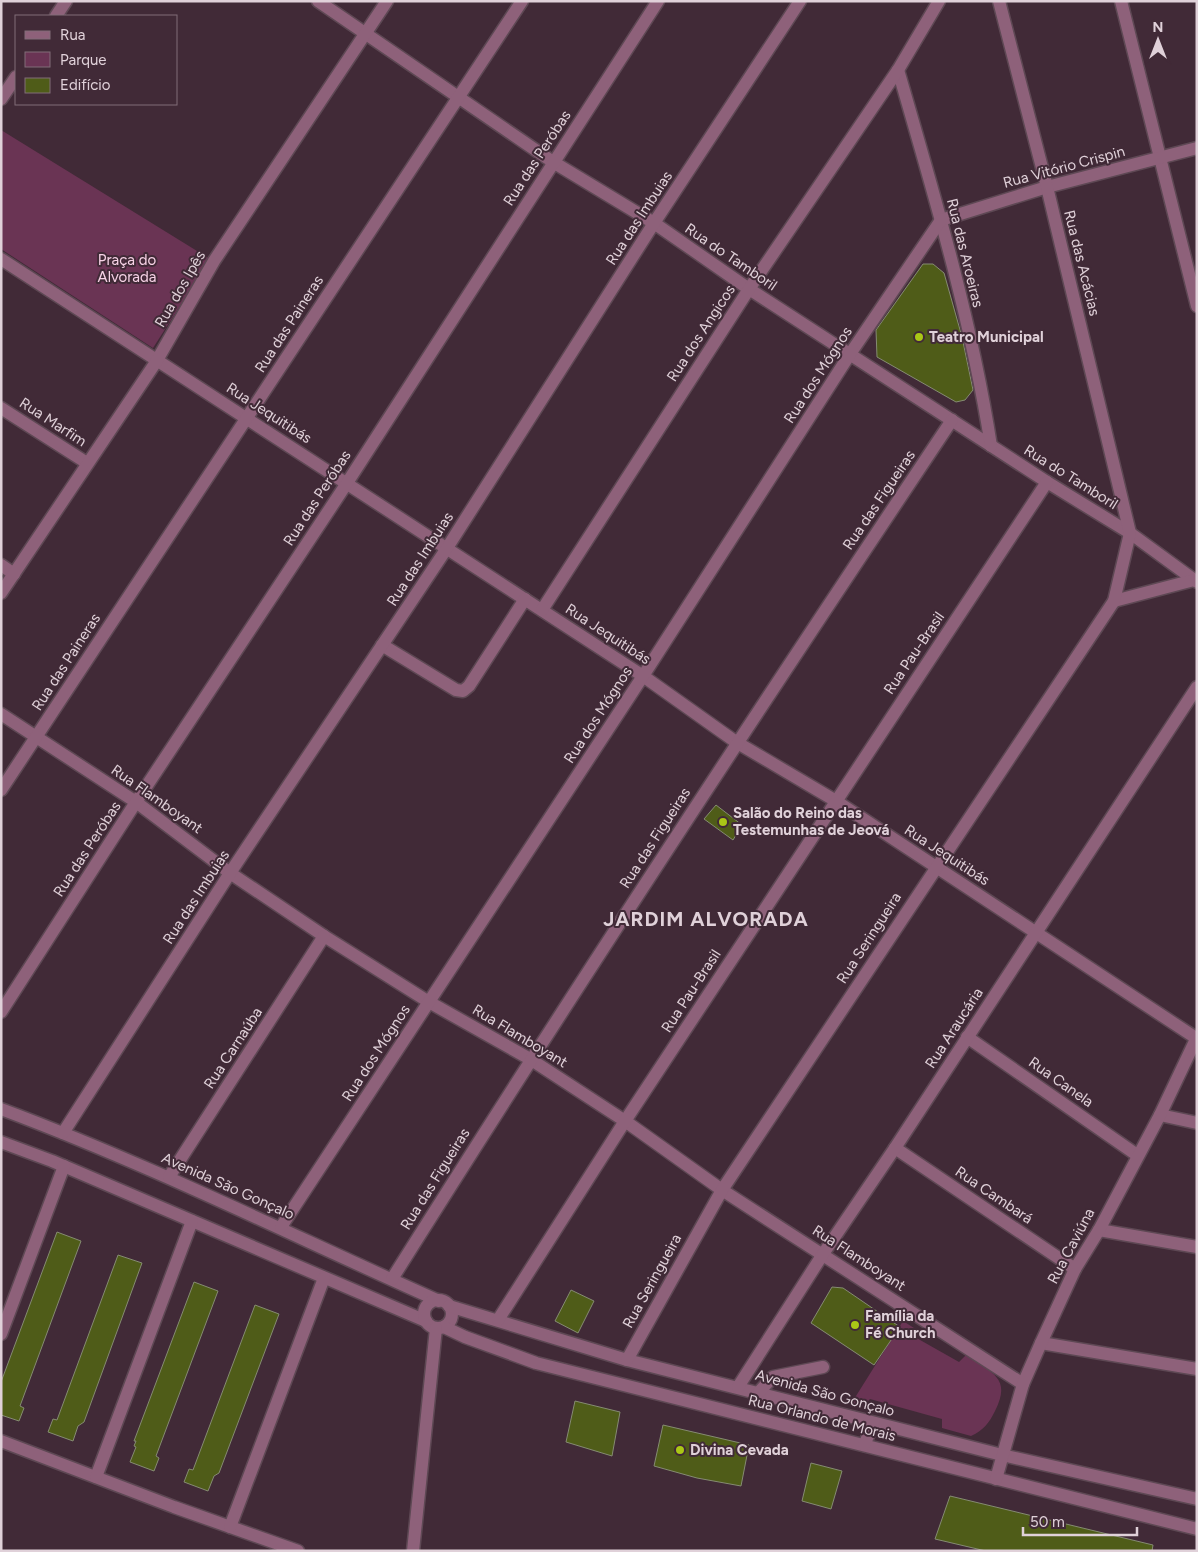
<svg xmlns="http://www.w3.org/2000/svg" width="1198" height="1552" font-family="Figtree,sans-serif">
	<style>
		.green { fill: #6a3454 }
		.building { fill: #4f5c18; stroke: #858b72 }
		.lines { fill: none; stroke-linecap: round; stroke-linejoin: round }
		.minor-casing { stroke: #5e4854; stroke-width: 15 }
		.minor { stroke: #8e617a; stroke-width: 12 }
		.poi-dot { fill: #aac716; stroke: #412a37; stroke-width: 2 }
		.labels { text-anchor: middle; stroke-width: 4; stroke-linejoin: round; paint-order: stroke }
		.street-label { font-size: 15px; fill: #e0d1d9; stroke: #412a37 }
		.park-label { font-size: 15px; fill: #f7d2e6; stroke: #412a37 }
		.poi-label { font-size: 15px; font-weight: bold; fill: #e0d1d9; stroke: #412a37; text-anchor: start }
		.district-label { font-size: 20px; font-weight: bold; letter-spacing: 1px; fill: #e0d1d9; stroke: #412a37 }
	</style>
	<rect width="100%" height="100%" fill="#412a37"/>
	<!-- green -->
	<g class="green">
		<polygon points="1,130 210,259 153,348 1,249"/>
		<path d="M903 1321 914 1328 913 1336 959 1362 966 1355C992 1373 1012 1378 995 1411 989 1423 984 1430 971 1436L942 1428V1419L870 1399 862 1407 851 1404Z"/>
	</g>
	<!-- building -->
	<g class="building">
		<polygon points="923,264 933,264 944,273 962,337 973,390 965,400 956,402 877,357 876,330"/>
		<polygon points="716,805 742,825 733,840 704,819"/>
		<polygon points="57,1232 81,1241 20,1406 24,1408 19,1421 1,1415 1,1382"/>
		<polygon points="118,1255 142,1263 84,1422 78,1426 73,1441 48,1432 53,1419 57,1420"/>
		<polygon points="194,1282 218,1291 156,1456 159,1458 154,1471 130,1462 136,1447 134,1446 136,1441 134,1441"/>
		<polygon points="832,1287 843,1288 900,1327 874,1365 811,1323"/>
		<polygon points="571,1290 594,1301 578,1333 555,1321"/>
		<polygon points="255,1305 279,1314 219,1473 214,1476 208,1491 184,1482 189,1469 193,1470"/>
		<polygon points="575,1401 620,1412 612,1456 566,1442"/>
		<polygon points="663,1425 749,1445 741,1486 697,1478 654,1466"/>
		<polygon points="811,1463 842,1471 831,1509 802,1501"/>
		<polygon points="950,1496 1153,1545 1152,1551 986,1551 935,1539"/>
	</g>
	<g class="lines">
		<!-- minor casing -->
		<g class="minor-casing">
			<g id="minor">
				<polyline points="318,1 553,162 654,223 749,289 1047,482 1130,533 1197,582"/>
				<polyline points="1121,1 1197,306"/>
				<polyline points="56,16 66,1"/>
				<path d="M898 70C934 194 971 318 991 446"/>
				<polyline points="1,99 16,77"/>
				<polyline points="1,259 643,676 736,742 836,801 1196,1038"/>
				<polyline points="1,408 87,463"/>
				<polyline points="1,565 14,574"/>
				<polyline points="1,593 156,362 214,261 387,1"/>
				<polyline points="1114,601 1194,580"/>
				<polyline points="542,610 749,289 898,70 939,1"/>
				<polyline points="382,645 456,690 463,691 469,686 525,599"/>
				<polyline points="1,714 136,802 230,873 324,936 429,1002 530,1059 625,1121 722,1190 1023,1384"/>
				<polyline points="1,790 522,1"/>
				<polyline points="1,1012 136,802 347,483 658,1"/>
				<polyline points="967,1037 1137,1155"/>
				<path d="M1 1109C151 1165 293 1236 439 1301"/>
				<polyline points="1160,1115 1197,1123"/>
				<polyline points="63,1133 230,873 447,548 654,223 800,1"/>
				<polyline points="1,1142 52,1161 426,1321"/>
				<polyline points="895,1148 1075,1269"/>
				<polyline points="169,1177 324,936"/>
				<polyline points="281,1227 643,676 850,354 941,220 1047,187 1197,148"/>
				<polyline points="1099,1230 1197,1247"/>
				<path d="M392 1279C574 989 762 704 952 420"/>
				<circle cx="438" cy="1314" r="14"/>
				<polyline points="449,1306 627,1360 1002,1455 1197,1499"/>
				<polyline points="498,1320 625,1121 1047,482"/>
				<polyline points="444,1327 465,1337 536,1363 1197,1529"/>
				<polyline points="1,1334 64,1166"/>
				<polyline points="1041,1343 1197,1369"/>
				<polyline points="627,1360 722,1190 1114,601 1130,533 1047,187 999,1"/>
				<polyline points="738,1387 823,1254 895,1148 1197,687"/>
				<polyline points="758,1393 773,1377 823,1367"/>
				<polyline points="1,1441 174,1507 298,1551"/>
				<polyline points="864,1445 874,1423"/>
				<polyline points="96,1477 192,1221"/>
				<polyline points="996,1479 1023,1384 1041,1343 1075,1269 1099,1230 1160,1115 1197,1037"/>
				<polyline points="230,1527 324,1278"/>
				<polyline points="413,1551 436,1328"/>
			</g>
		</g>
		<!-- minor -->
		<use href="#minor" class="minor"/>
	</g>
	<!-- markers -->
	<g class="poi-dot">
		<circle cx="919" cy="337" r="5"/>
		<circle cx="723" cy="822" r="5"/>
		<circle cx="855" cy="1325" r="5"/>
		<circle cx="680" cy="1450" r="5"/>
	</g>
	<g class="labels">
		<!-- street labels -->
		<g class="street-label">
			<text transform="translate(537 158) rotate(-57)" y="5">Rua das Peróbas</text>
			<text transform="translate(1064 167) rotate(-15)" y="5">Rua Vitório Crispin</text>
			<text transform="translate(639 218) rotate(-57)" y="5">Rua das Imbuias</text>
			<text transform="translate(965 253) rotate(76)" y="5">Rua das Aroeiras</text>
			<text transform="translate(731 257) rotate(34)" y="5">Rua do Tamboril</text>
			<text transform="translate(1082 263) rotate(76)" y="5">Rua das Acácias</text>
			<text transform="translate(180 289) rotate(-60)" y="5">Rua dos Ipês</text>
			<text transform="translate(289 324) rotate(-57)" y="5">Rua das Paineras</text>
			<text transform="translate(701 333) rotate(-57)" y="5">Rua dos Angicos</text>
			<text transform="translate(818 375) rotate(-57)" y="5">Rua dos Mógnos</text>
			<text transform="translate(269 413) rotate(33)" y="5">Rua Jequitibás</text>
			<text transform="translate(53 422) rotate(33)" y="5">Rua Marfim</text>
			<text transform="translate(1071 477) rotate(32)" y="5">Rua do Tamboril</text>
			<text transform="translate(317 498) rotate(-57)" y="5">Rua das Peróbas</text>
			<text transform="translate(879 500) rotate(-56)" y="5">Rua das Figueiras</text>
			<text transform="translate(420 559) rotate(-57)" y="5">Rua das Imbuias</text>
			<text transform="translate(608 634) rotate(33)" y="5">Rua Jequitibás</text>
			<text transform="translate(914 653) rotate(-56)" y="5">Rua Pau-Brasil</text>
			<text transform="translate(66 662) rotate(-57)" y="5">Rua das Paineras</text>
			<text transform="translate(598 715) rotate(-57)" y="5">Rua dos Mógnos</text>
			<text transform="translate(157 799) rotate(35)" y="5">Rua Flamboyant</text>
			<text transform="translate(655 838) rotate(-57)" y="5">Rua das Figueiras</text>
			<text transform="translate(87 849) rotate(-57)" y="5">Rua das Peróbas</text>
			<text transform="translate(947 855) rotate(33)" y="5">Rua Jequitibás</text>
			<text transform="translate(196 897) rotate(-57)" y="5">Rua das Imbuias</text>
			<text transform="translate(869 938) rotate(-57)" y="5">Rua Seringueira</text>
			<text transform="translate(691 991) rotate(-57)" y="5">Rua Pau-Brasil</text>
			<text transform="translate(954 1028) rotate(-57)" y="5">Rua Araucária</text>
			<text transform="translate(520 1036) rotate(31)" y="5">Rua Flamboyant</text>
			<text transform="translate(233 1048) rotate(-57)" y="5">Rua Carnaúba</text>
			<text transform="translate(376 1053) rotate(-57)" y="5">Rua dos Mógnos</text>
			<text transform="translate(1061 1082) rotate(35)" y="5">Rua Canela</text>
			<text transform="translate(435 1179) rotate(-58)" y="5">Rua das Figueiras</text>
			<text transform="translate(228 1186) rotate(24)" y="5">Avenida São Gonçalo</text>
			<text transform="translate(994 1195) rotate(34)" y="5">Rua Cambará</text>
			<text transform="translate(1071 1246) rotate(-62)" y="5">Rua Caviúna</text>
			<text transform="translate(859 1258) rotate(33)" y="5">Rua Flamboyant</text>
			<text transform="translate(652 1281) rotate(-61)" y="5">Rua Seringueira</text>
			<text transform="translate(825 1393) rotate(15)" y="5">Avenida São Gonçalo</text>
			<text transform="translate(822 1418) rotate(14)" y="5">Rua Orlando de Morais</text>
		</g>
		<!-- park labels -->
		<g class="park-label">
			<text x="127" y="265">Praça do<tspan x="127" dy="17">Alvorada</tspan></text>
		</g>
		<!-- poi labels -->
		<g class="poi-label">
			<text x="929" y="342">Teatro Municipal</text>
			<text x="733" y="818">Salão do Reino das<tspan x="733" dy="17">Testemunhas de Jeová</tspan></text>
			<text x="865" y="1321">Família da<tspan x="865" dy="17">Fé Church</tspan></text>
			<text x="690" y="1455">Divina Cevada</text>
		</g>
		<!-- district labels -->
		<g class="district-label">
			<text x="706" y="926">JARDIM ALVORADA</text>
		</g>
	</g>
	<!-- border -->
	<rect width="1198" height="1552" fill="none" stroke="#e0d1d9" stroke-width="5"/>
	<!-- legend -->
	<rect x="15" y="15" width="162" height="90" fill="#412a37" stroke="#816d78"/>
	<rect x="25" y="31" width="25" height="8" fill="#8e617a" stroke="#816d78"/>
	<text x="60" y="40" font-size="15" fill="#e0d1d9">Rua</text>
	<rect x="25" y="52" width="25" height="15" fill="#6a3454" stroke="#816d78"/>
	<text x="60" y="65" font-size="15" fill="#e0d1d9">Parque</text>
	<rect x="25" y="78" width="25" height="15" fill="#4f5c18" stroke="#816d78"/>
	<text x="60" y="90" font-size="15" fill="#e0d1d9">Edifício</text>
	<!-- north arrow -->
	<g transform="translate(1158 40)" stroke="#412a37" stroke-width="4" paint-order="stroke">
	<path d="M0-4L9 19L0 12L-9 19Z" fill="#e0d1d9"/>
	<text y="-8" font-size="14" font-weight="bold" text-anchor="middle" fill="#e0d1d9">N</text>
	</g>
	<!-- scale -->
	<path d="M1023 1527v8h114v-8" fill="none" stroke="#e0d1d9" stroke-width="2.5"/>
	<text x="1030" y="1527" font-size="15" fill="#e0d1d9" stroke="#412a37" stroke-width="4" paint-order="stroke">50 m</text>
</svg>
